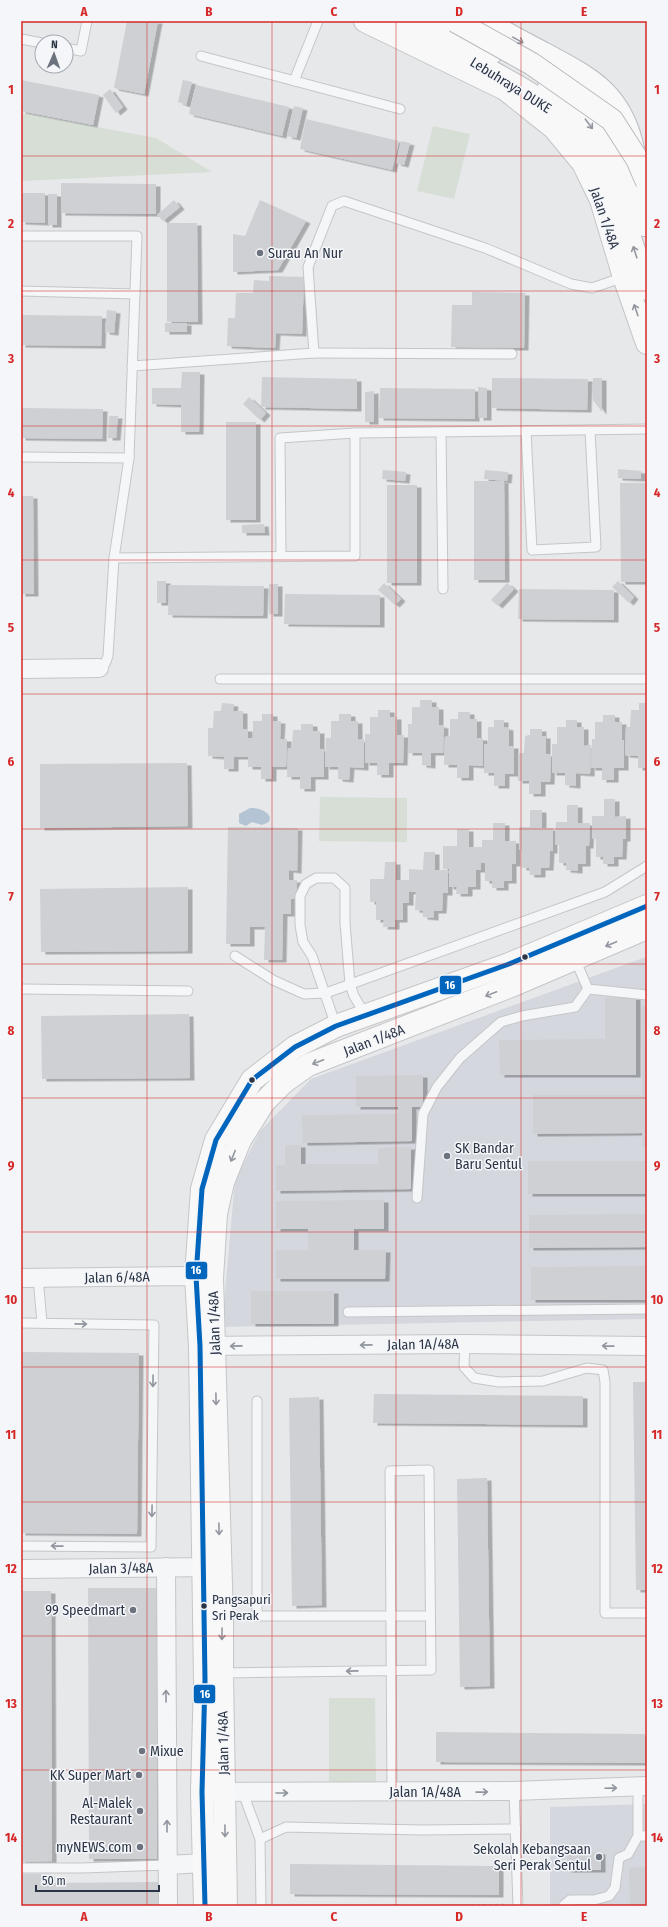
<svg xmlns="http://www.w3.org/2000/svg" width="668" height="1927" font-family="'Fira Sans Condensed',sans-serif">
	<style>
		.built { fill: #d4d7dd }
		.green { fill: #d6ded6 }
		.water { fill: #b4c4d5 }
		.building { fill: #ced0d3; filter: url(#shadow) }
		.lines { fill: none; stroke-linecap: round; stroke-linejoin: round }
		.lane-casing { stroke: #c4c6c8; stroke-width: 11 }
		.street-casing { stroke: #c4c6c8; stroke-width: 20 }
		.secondary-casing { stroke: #c4c6c8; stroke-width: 24 }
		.highway-casing { stroke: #b8bbbf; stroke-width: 24 }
		.path { stroke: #c5c6ca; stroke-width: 2.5; stroke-dasharray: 3 3; stroke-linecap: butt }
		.lane { stroke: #f5f6f7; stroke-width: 9 }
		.street { stroke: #f5f6f7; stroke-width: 18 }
		.secondary { stroke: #f8f8f8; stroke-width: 22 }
		.highway { stroke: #f8f8f8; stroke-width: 22 }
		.highway-bridge-casing { stroke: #b8bbbf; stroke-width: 24; stroke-linecap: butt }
		.highway-bridge { stroke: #f8f8f8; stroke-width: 22 }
		.bus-1-casing { stroke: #f4f6f9; stroke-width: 8 }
		.bus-1 { stroke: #0065bd; stroke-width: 5 }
		.oneway { stroke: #92969e }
		.oneway2 { stroke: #90959e }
		.grid { fill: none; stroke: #d62828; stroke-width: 1; stroke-opacity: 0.55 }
		.poi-dot { fill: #6c737f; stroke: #f4f6f9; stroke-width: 1.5 }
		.bus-dot { fill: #2b3445; stroke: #f4f6f9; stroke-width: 1.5 }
		.labels { text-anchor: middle; stroke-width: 3; stroke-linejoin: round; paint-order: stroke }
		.bus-label { font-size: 13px; fill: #2b3445; stroke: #f4f6f9; text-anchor: start }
		.street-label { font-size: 14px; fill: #2b3445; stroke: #f4f6f9 }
		.poi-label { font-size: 14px; fill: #2b3445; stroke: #f4f6f9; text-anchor: end }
		.line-badge { stroke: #f4f6f9; stroke-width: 1.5 }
		.badge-label { font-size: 11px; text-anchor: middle; font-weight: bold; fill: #fff }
		.neatline { fill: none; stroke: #d62828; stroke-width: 1.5 }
		.grid-label { font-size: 13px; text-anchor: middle; font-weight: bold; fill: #d62828 }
	</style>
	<defs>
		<filter id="shadow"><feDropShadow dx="4.5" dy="2.5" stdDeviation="0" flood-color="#0004"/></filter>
	</defs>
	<rect width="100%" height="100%" fill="#e6e8ea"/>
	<!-- built -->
	<g class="built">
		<polygon points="646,957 647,1319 222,1327 235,1180 260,1131 311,1079"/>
		<polygon points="647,1804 647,1906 550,1906 550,1807"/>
	</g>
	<!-- green -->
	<g class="green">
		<polygon points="21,113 156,138 212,172 21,181"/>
		<polygon points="433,126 470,134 454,199 417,191"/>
		<polygon points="320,797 407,798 407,842 319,841"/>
		<polygon points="329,1698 375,1698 376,1782 329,1783"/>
	</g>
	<!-- water -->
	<path class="water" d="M250 808C259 808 266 810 270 817L269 822 262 825 252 822 246 826 239 823V814Z"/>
	<!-- building -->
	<g class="building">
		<polygon points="127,21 158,21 144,94 114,88"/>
		<polygon points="21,80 99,95 93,125 21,111"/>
		<polygon points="183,80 192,82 186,105 178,102"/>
		<polygon points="196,85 289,107 282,136 189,114"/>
		<polygon points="110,89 123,107 116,113 103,95"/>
		<polygon points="294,106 303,108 296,138 287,136"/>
		<polygon points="306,119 399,141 392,170 300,149"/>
		<polygon points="401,141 410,143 404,165 396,163"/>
		<polygon points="61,183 156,184 156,214 61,213"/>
		<polygon points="21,193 45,193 45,223 21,222"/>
		<rect x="48" y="194" width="9" height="31"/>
		<polygon points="174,200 180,207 163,221 157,215"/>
		<polygon points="260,200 306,221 278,270 233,272 233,234 245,236"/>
		<polygon points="167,223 197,223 198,322 167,322"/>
		<polygon points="269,276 304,277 302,334 276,333 275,348 227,346 228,318 235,318 236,293 253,293 254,280 269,281"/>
		<polygon points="472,292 525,293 524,348 451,347 452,305 472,305"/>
		<polygon points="107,310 116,311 114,333 105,332"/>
		<polygon points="21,315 102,316 101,346 21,345"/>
		<rect x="165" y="323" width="22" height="9"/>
		<polygon points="182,372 200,372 199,432 181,432 181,405 152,404 152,388 181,388"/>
		<polygon points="262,377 357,379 357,409 261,407"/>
		<polygon points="492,378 588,379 587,410 492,408"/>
		<polygon points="593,378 602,378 602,412 593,400"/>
		<polygon points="478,387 487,388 487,418 479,418"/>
		<polygon points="380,388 475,389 475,419 379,418"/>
		<polygon points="374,391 374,422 365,422 365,392"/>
		<polygon points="249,397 266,413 260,420 243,404"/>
		<polygon points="21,408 103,409 102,439 21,438"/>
		<polygon points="109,416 118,416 116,438 108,438"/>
		<rect x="226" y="422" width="30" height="98"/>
		<polygon points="618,469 641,471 641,479 618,478"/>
		<polygon points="383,470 406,472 405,481 382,479"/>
		<polygon points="485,470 508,472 507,481 484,479"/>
		<polygon points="474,481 504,481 505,580 474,580"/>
		<polygon points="620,483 647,483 647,582 621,582"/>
		<rect x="387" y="485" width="30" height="98"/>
		<polygon points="21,496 33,496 34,594 21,594"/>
		<polygon points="264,524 265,533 242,533 242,525"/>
		<rect x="157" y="581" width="9" height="22"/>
		<polygon points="618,581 634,597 629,603 612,587"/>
		<polygon points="384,583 401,599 395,605 378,590"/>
		<polygon points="507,583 514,589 498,606 491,600"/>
		<rect x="269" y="584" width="9" height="30"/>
		<polygon points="169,585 264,586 263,616 168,615"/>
		<polygon points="519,589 614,590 614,620 518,619"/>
		<polygon points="285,594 380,595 380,625 284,624"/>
		<polygon points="420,700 432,700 432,707 439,707 439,725 444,726 443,753 431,753 431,766 422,765 422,753 408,753 408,724 412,724 412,707 420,707"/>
		<polygon points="222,703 234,704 233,711 243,711 243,729 248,729 248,738 253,738 253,721 262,721 262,714 273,714 273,721 281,721 280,739 287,739 286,767 272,767 272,779 261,779 261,767 248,767 248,757 234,757 234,769 224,769 224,757 208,756 208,728 213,728 214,711 221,711"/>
		<polygon points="639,703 647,703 647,768 638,768 638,756 625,755 626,727 630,727 631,710 639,710"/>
		<polygon points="378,710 390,710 390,717 397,717 397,735 404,735 403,763 389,763 389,775 377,775 377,763 365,763 365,734 370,734 370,717 378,717"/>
		<polygon points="458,712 470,712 470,719 477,719 477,738 483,738 483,766 469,765 469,778 457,778 457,765 444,765 445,737 450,736 450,719 458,719"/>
		<polygon points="339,714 351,714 351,721 358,721 358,740 364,739 364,768 350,767 349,780 338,779 338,767 325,767 326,738 331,738 331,721 339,721"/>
		<polygon points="603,715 615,715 615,722 622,722 622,740 624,740 624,768 614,768 614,780 602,780 602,768 591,768 592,739 595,739 595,722 603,722"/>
		<polygon points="494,720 504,720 504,727 509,728 509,746 514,746 514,774 505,774 505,786 494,786 494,773 484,773 484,744 488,745 488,727 494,727"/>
		<polygon points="566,720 577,720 577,727 584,727 584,746 591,745 590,774 576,773 576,786 565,785 565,773 552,773 552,744 557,744 557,727 566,727"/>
		<polygon points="301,724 313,724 313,731 320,731 320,749 324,749 324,777 311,777 311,789 300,789 300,777 287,777 288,748 292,748 293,730 301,730"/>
		<polygon points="530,729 542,729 542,736 546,736 546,754 551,754 550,782 541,782 541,794 529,794 529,781 518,781 518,753 524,753 525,736 530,735"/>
		<polygon points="187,763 188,826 40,828 40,764"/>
		<polygon points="604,799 615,799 615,817 626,816 626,839 623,839 622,857 614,857 614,864 603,864 603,857 596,857 596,839 592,838 592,816 604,816"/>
		<polygon points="567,805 578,805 578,823 590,823 589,846 586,846 586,864 578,864 578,871 566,870 566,863 559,863 559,845 555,845 556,822 567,822"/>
		<polygon points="530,810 542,810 542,828 553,828 553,851 550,851 549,868 541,868 541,875 530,875 529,868 522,868 522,850 519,850 519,827 530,827"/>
		<polygon points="493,823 505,823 505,841 516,841 516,864 512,864 512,881 504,881 504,888 492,888 492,881 485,881 485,863 481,863 481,870 476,870 476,887 468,887 468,894 456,894 457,887 449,887 449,869 443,869 443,846 457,846 457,829 469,829 469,847 482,847 482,840 493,840"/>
		<polygon points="228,827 298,828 297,871 289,870 289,880 297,880 296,899 291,899 291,914 283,914 282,960 264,960 265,927 250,927 250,944 226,944"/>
		<polygon points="424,852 435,852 435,870 448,870 448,893 443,893 442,911 434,911 434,918 423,917 423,911 415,910 416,892 409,892 409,903 403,903 403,920 395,920 395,927 383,927 384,920 376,920 376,902 370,902 370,879 384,879 385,862 396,862 396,880 409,880 409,869 423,870"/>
		<polygon points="188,887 188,951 41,952 40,889"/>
		<polygon points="636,997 636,1075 500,1075 499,1040 605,1039 605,998"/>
		<polygon points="641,1006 647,1006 647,1147 642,1147 642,1133 533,1134 533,1095 642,1095"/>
		<polygon points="189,1014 190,1078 42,1079 41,1016"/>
		<polygon points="423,1075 423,1107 412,1107 412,1141 303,1143 302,1115 398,1114 398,1107 356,1107 356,1076"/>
		<polygon points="285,1145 301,1145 301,1164 378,1164 378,1148 411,1147 411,1189 276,1191 276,1165 285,1165"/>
		<rect x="528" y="1161" width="119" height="33"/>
		<polygon points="384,1200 384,1229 354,1229 354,1250 386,1250 385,1279 276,1279 276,1250 308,1250 308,1229 276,1229 276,1201"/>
		<polygon points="647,1214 647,1247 529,1248 529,1215"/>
		<polygon points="647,1266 647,1300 531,1300 531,1267"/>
		<rect x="251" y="1291" width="83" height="33"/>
		<polygon points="21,1352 139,1353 137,1534 21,1533"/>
		<polygon points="633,1382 647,1382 647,1590 636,1590"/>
		<polygon points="374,1394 583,1396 583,1425 373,1423"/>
		<polygon points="319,1397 322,1605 292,1606 289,1398"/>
		<polygon points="487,1478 490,1686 460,1687 457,1479"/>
		<polygon points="88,1588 157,1588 157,1859 89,1859"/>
		<polygon points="21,1591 51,1591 52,1861 21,1862"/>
		<polygon points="436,1732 645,1734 645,1763 436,1762"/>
		<rect x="567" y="1852" width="34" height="18"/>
		<polygon points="290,1864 499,1866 499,1895 290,1894"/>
		<polygon points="647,1867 647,1906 630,1906 629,1868"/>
		<polygon points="21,1874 50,1874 50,1883 158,1882 158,1906 21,1906"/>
	</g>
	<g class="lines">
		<!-- lane casing -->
		<g class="lane-casing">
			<g id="lane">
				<polyline points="21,39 42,43"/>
				<polyline points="66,48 81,51 87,21"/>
				<polyline points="201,56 400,109"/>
				<polyline points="294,81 318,21"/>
				<polyline points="21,236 137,236 129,458 114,558 108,656 105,664 99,668"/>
				<polyline points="21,291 135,294"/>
				<polyline points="314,353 512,354"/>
				<polyline points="132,366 314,353 308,267 332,206 344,201 485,248 571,284 592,288 624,277"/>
				<polyline points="526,431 532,550 596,547 590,430"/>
				<polyline points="441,432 443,589"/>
				<polyline points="21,457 129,458"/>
				<polyline points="281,556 280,438 355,433 647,429"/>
				<polyline points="114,558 355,556 355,433"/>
				<polyline points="220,679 647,679"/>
				<polyline points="235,956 273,980 304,994 326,993 605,892 647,866"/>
				<polyline points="575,959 588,989 647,995"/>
				<polyline points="22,989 188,991"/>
				<polyline points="336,1026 312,956 303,942 300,925 300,896 306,884 316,878 334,878 345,888 345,923 350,984 354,996 366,1016"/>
				<polyline points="417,1198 423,1114 437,1087 460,1058 501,1022 522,1016 575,1007 588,989"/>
				<polyline points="38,1277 42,1323"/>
				<polyline points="348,1312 647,1309"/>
				<polyline points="21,1323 154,1325 151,1547 21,1546"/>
				<polyline points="465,1344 464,1367 474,1378 499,1382 543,1381 587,1368 603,1370 605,1382 605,1613 647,1613"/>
				<polyline points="257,1401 257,1616 430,1616"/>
				<path d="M222 1673 431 1670 429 1470 390 1471C390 1578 391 1685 392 1793"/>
				<polyline points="514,1791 518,1906"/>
				<polyline points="243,1793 260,1839 261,1906"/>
				<polyline points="638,1836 638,1787"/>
				<polyline points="260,1839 286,1827 422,1830 516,1829"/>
				<polyline points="21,1868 82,1868 167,1865"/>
				<polyline points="563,1906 570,1900 594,1900 609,1896 615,1888 619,1858 628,1854 638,1836 647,1836"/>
			</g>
		</g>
		<!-- street casing -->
		<g class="street-casing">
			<g id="street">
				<polyline points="21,669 99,668"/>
				<polyline points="21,1278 186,1276 210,1278"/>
				<polyline points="200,1346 465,1344 647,1346"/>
				<polyline points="166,1567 168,1906"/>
				<polyline points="21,1569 216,1567"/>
				<polyline points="211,1792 514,1791 647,1786"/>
				<polyline points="167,1865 205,1863"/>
			</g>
		</g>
		<!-- secondary casing -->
		<g class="secondary-casing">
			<g id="secondary">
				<polyline points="365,21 505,89 554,128 583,163 601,200 624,277 647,343"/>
				<polyline points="428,21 491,53"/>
				<path d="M549 87C597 116 618 172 642 221"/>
				<polyline points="205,1906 202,1792 205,1680 200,1346 196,1276 202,1189 216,1140 252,1080 295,1047 336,1026 509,964 647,906"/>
				<polyline points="226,1906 222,1673 222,1619 212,1278 216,1214 223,1182 240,1140 264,1102 284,1082 308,1065 516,984 647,928"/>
			</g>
		</g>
		<!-- highway casing -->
		<g class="highway-casing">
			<g id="highway">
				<path d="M392 21C430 40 469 58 506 80 530 93 553 107 572 127 611 169 629 236 647 289"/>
				<path d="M484 21C504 32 523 43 543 53 583 75 614 88 629 134 638 163 640 195 644 225"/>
			</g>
		</g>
		<!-- path -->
		<polyline class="path" points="429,1906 507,1905"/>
		<!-- lane -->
		<use href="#lane" class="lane"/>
		<!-- street -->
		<use href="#street" class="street"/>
		<!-- secondary -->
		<use href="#secondary" class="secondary"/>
		<!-- highway -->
		<use href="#highway" class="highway"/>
		<!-- highway-bridge casing -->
		<g class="highway-bridge-casing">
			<polyline id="highway-bridge" points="455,21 532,64 612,120 637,159 647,182"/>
		</g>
		<!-- highway-bridge -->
		<use href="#highway-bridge" class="highway-bridge"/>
		<!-- bus-1 casing -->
		<g class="bus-1-casing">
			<polyline id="bus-1" points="205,1906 202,1792 205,1680 200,1346 196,1276 202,1189 216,1140 252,1080 295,1047 336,1026 509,964 647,906"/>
		</g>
		<!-- bus-1 -->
		<use href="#bus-1" class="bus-1"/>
	</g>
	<!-- one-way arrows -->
	<defs><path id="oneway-shaft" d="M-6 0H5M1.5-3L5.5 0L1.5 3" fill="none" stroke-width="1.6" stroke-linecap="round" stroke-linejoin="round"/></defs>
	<g class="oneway">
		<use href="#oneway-shaft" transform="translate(518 40) rotate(29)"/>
		<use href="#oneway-shaft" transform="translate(589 124) rotate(53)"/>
		<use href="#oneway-shaft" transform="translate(635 252) rotate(-108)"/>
		<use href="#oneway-shaft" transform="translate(636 310) rotate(-109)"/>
		<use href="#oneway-shaft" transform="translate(611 944) rotate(157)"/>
		<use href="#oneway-shaft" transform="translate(491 994) rotate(158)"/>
		<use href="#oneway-shaft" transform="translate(318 1062) rotate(159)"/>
		<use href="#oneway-shaft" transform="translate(233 1156) rotate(112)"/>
		<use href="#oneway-shaft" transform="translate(216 1399) rotate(89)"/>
		<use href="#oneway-shaft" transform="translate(219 1529) rotate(89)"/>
		<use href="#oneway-shaft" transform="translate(222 1634) rotate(91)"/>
		<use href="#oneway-shaft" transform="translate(225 1831) rotate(89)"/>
	</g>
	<g class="oneway2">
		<use href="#oneway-shaft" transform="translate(81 1324) rotate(1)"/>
		<use href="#oneway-shaft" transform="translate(366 1345) rotate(179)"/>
		<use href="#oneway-shaft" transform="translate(236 1346) rotate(179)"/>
		<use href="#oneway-shaft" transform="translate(608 1346) rotate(-179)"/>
		<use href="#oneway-shaft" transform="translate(153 1381) rotate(91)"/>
		<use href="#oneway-shaft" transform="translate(152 1511) rotate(91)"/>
		<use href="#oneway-shaft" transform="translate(57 1546) rotate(-179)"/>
		<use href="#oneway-shaft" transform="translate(352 1671) rotate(179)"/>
		<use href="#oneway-shaft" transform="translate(166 1696) rotate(-90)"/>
		<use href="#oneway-shaft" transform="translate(611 1788) rotate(-2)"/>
		<use href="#oneway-shaft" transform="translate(482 1792) rotate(-1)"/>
		<use href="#oneway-shaft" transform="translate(282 1793)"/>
		<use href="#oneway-shaft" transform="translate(167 1826) rotate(-90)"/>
	</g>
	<!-- grid -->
	<path class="grid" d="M147 21V1906M272 21V1906M396 21V1906M521 21V1906M21 156H647M21 291H647M21 426H647M21 560H647M21 694H647M21 829H647M21 964H647M21 1098H647M21 1232H647M21 1367H647M21 1502H647M21 1636H647M21 1770H647"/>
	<!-- markers -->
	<g class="poi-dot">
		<circle cx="260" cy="253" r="4"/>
		<circle cx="447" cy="1156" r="4"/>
		<circle cx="133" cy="1610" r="4"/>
		<circle cx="142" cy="1751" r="4"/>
		<circle cx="139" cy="1775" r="4"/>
		<circle cx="140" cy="1811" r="4"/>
		<circle cx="140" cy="1847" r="4"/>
		<circle cx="599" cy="1857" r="4"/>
	</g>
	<g class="bus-dot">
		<circle cx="525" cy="957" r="3.5"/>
		<circle cx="252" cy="1080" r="3.5"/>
		<circle cx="204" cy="1606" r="3.5"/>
	</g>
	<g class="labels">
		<!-- bus labels -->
		<g class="bus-label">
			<text x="212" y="1604">Pangsapuri<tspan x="212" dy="16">Sri Perak</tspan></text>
		</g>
		<!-- street labels -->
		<g class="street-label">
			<text transform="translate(511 85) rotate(32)" y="5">Lebuhraya DUKE</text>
			<text transform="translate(605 218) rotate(71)" y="5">Jalan 1/48A</text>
			<text transform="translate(374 1040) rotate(-21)" y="5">Jalan 1/48A</text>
			<text transform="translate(117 1277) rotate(-1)" y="5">Jalan 6/48A</text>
			<text transform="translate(214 1323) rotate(-92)" y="5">Jalan 1/48A</text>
			<text transform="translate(423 1344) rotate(-1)" y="5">Jalan 1A/48A</text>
			<text transform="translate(121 1568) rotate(-1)" y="5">Jalan 3/48A</text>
			<text transform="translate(223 1743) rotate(-91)" y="5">Jalan 1/48A</text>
			<text x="425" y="1797">Jalan 1A/48A</text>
		</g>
		<!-- poi labels -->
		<g class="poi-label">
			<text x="268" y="258" text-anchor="start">Surau An Nur</text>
			<text x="455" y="1153" text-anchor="start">SK Bandar<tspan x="455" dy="16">Baru Sentul</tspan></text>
			<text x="125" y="1615">99 Speedmart</text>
			<text x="150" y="1756" text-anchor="start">Mixue</text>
			<text x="131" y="1780">KK Super Mart</text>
			<text x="132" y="1808">Al-Malek<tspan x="132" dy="16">Restaurant</tspan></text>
			<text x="132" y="1852">myNEWS.com</text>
			<text x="591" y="1854">Sekolah Kebangsaan<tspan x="591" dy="16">Seri Perak Sentul</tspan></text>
		</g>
	</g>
	<g class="line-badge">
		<rect x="439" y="975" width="23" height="20" rx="4" fill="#0065bd"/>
		<rect x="185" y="1261" width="23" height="19" rx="4" fill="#0065bd"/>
		<rect x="193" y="1684" width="23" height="20" rx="4" fill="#0065bd"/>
	</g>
	<g class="badge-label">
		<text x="450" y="989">16</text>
		<text x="196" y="1274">16</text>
		<text x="205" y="1698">16</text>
	</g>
	<!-- border -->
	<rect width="668" height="1927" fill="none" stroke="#f4f6f9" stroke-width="44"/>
	<!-- north arrow -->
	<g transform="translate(54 54) rotate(2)"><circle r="19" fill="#f4f6f9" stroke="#a4a8b1"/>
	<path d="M0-3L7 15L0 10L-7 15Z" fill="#6c737f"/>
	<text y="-6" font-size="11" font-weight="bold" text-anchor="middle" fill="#2b3445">N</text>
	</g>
	<!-- scale -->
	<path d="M36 1885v6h123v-6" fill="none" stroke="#2b3445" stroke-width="2"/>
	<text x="42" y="1885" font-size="12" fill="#2b3445" stroke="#f4f6f9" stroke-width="3" paint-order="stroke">50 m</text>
	<rect x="22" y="22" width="624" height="1883" class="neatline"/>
	<g class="grid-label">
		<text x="84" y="16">A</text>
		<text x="209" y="16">B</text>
		<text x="334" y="16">C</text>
		<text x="459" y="16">D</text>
		<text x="584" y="16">E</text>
		<text x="11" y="94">1</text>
		<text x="657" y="94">1</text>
		<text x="11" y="228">2</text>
		<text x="657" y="228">2</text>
		<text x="11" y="363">3</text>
		<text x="657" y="363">3</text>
		<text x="11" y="497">4</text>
		<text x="657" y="497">4</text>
		<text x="11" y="632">5</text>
		<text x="657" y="632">5</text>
		<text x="11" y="766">6</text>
		<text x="657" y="766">6</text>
		<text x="11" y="901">7</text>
		<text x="657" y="901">7</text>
		<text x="11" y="1035">8</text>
		<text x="657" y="1035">8</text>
		<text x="11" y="1170">9</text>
		<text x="657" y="1170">9</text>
		<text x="11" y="1304">10</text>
		<text x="657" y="1304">10</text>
		<text x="11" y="1439">11</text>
		<text x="657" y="1439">11</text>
		<text x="11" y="1573">12</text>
		<text x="657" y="1573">12</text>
		<text x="11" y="1708">13</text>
		<text x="657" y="1708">13</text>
		<text x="11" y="1842">14</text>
		<text x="657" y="1842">14</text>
		<text x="84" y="1921">A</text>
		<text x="209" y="1921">B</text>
		<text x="334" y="1921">C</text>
		<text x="459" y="1921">D</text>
		<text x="584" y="1921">E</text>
	</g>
</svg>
